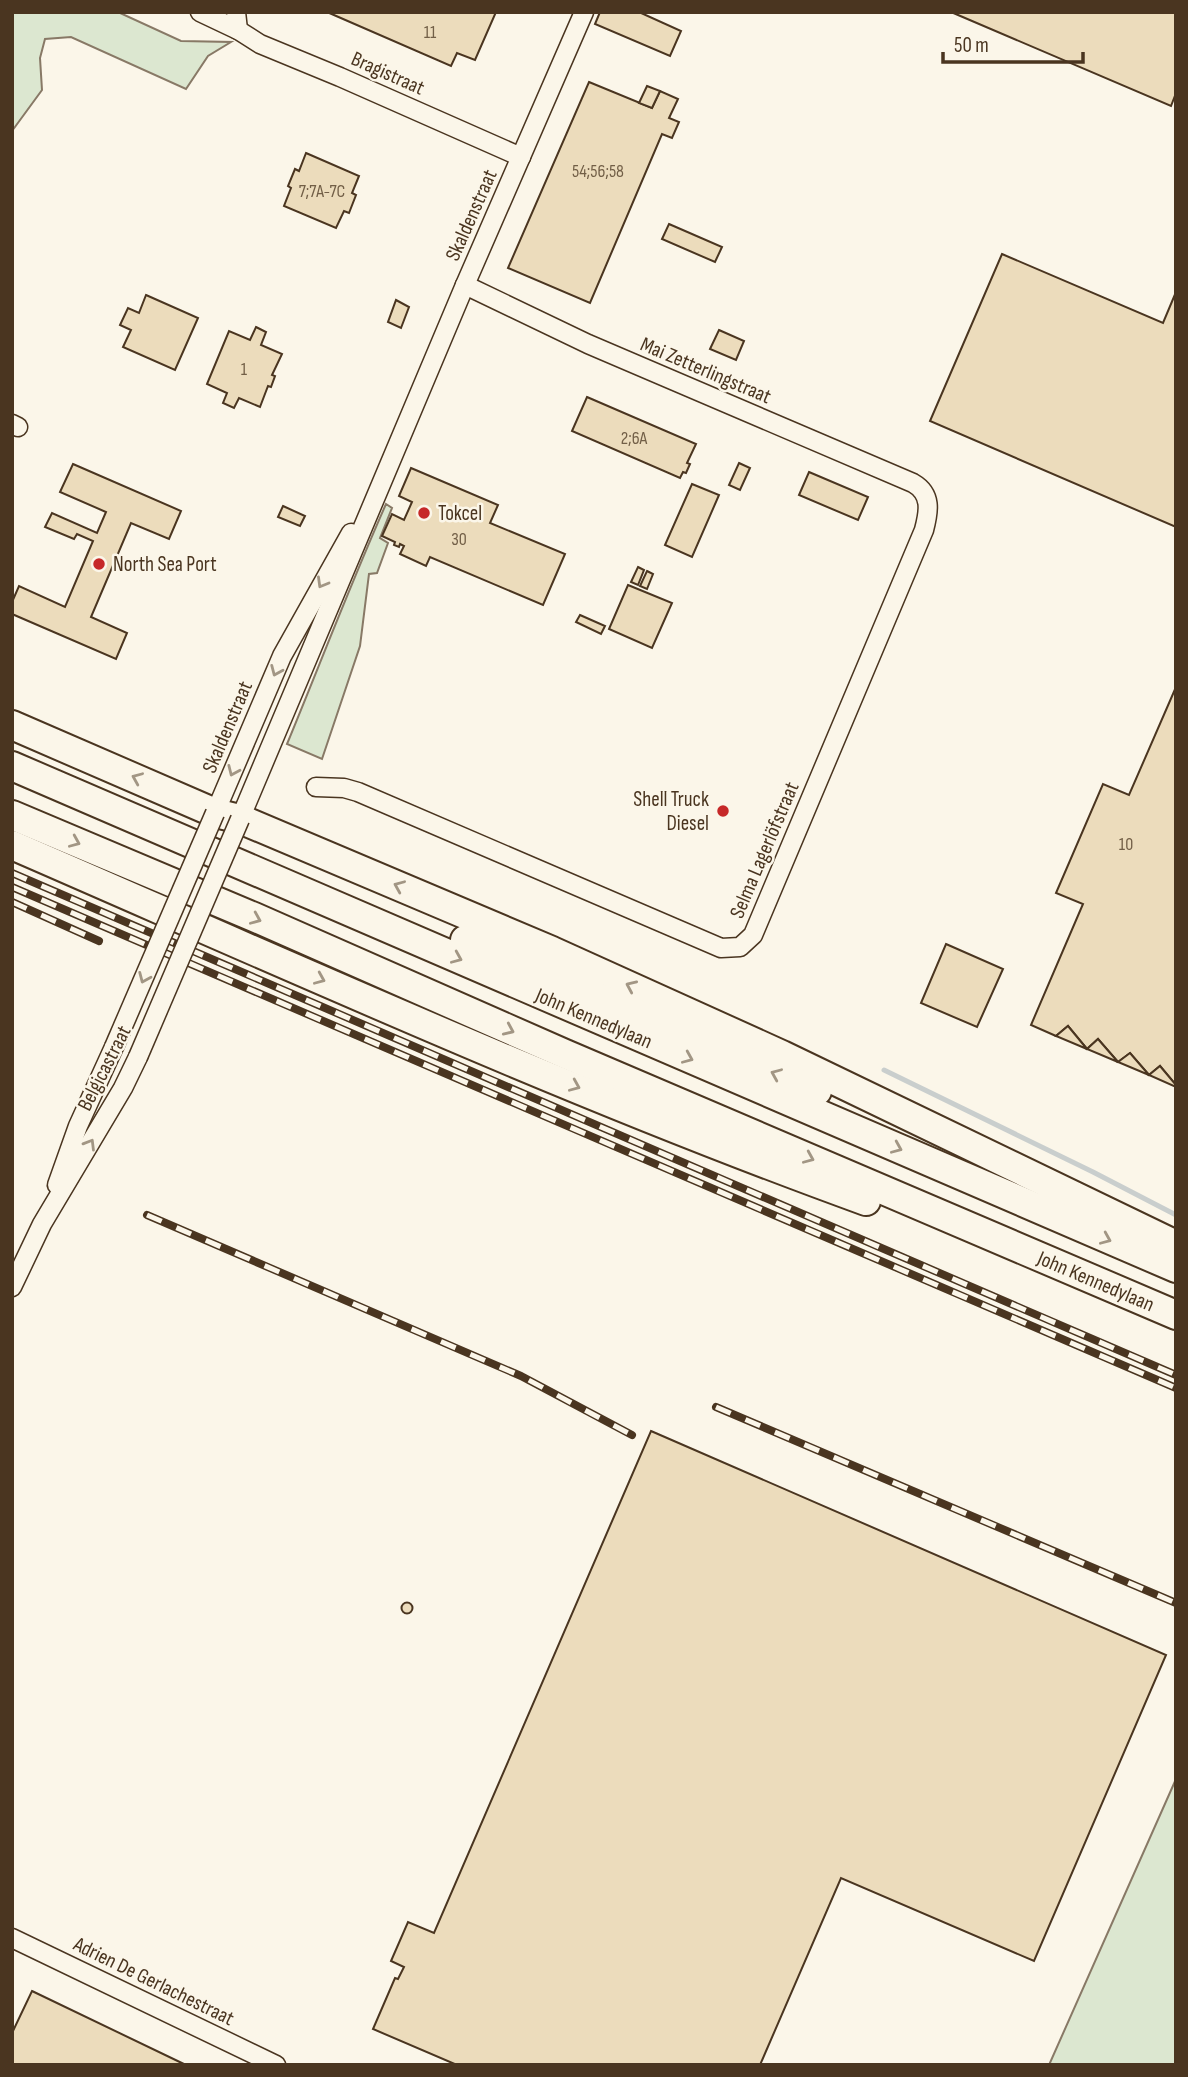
<svg xmlns="http://www.w3.org/2000/svg" width="1188" height="2077" font-family="'Sofia Sans Condensed',sans-serif">
	<style>
		.green { fill: #dce7d0; stroke: #887966; stroke-width: 2 }
		.lines { fill: none; stroke-linecap: round; stroke-linejoin: round }
		.stream { stroke: #c9cecd; stroke-width: 5 }
		.building { fill: #ecdcbc; stroke: #4a3520; stroke-width: 2 }
		.minor-casing { stroke: #4a3520; stroke-width: 21 }
		.trunk-casing { stroke: #4a3520; stroke-width: 32 }
		.minor { stroke: #fbf6e9; stroke-width: 18 }
		.trunk { stroke: #fbf6e9; stroke-width: 28 }
		.rail-casing { stroke: #4a3520; stroke-width: 8 }
		.rail { stroke: #fbf6e9; stroke-width: 5; stroke-dasharray: 16; stroke-linecap: butt }
		.minor-bridge-casing { stroke: #4a3520; stroke-width: 21; stroke-linecap: butt }
		.minor-bridge { stroke: #fbf6e9; stroke-width: 18 }
		.oneway { stroke: #a29684 }
		.poi-dot { fill: #c62828; stroke: #fbf6e9; stroke-width: 2.5 }
		.labels { text-anchor: middle; stroke-width: 5; stroke-linejoin: round; paint-order: stroke }
		.number-label { font-size: 18px; fill: #725f47 }
		.street-label { font-size: 21px; fill: #4a3520; stroke: #fbf6e9 }
		.poi-label { font-size: 21px; fill: #4a3520; stroke: #fbf6e9; text-anchor: start }
	</style>
	<rect width="100%" height="100%" fill="#fbf6e9"/>
	<!-- green -->
	<g class="green">
		<polygon points="12,12 118,12 181,41 231,42 208,56 186,89 71,37 45,39 40,58 42,90 12,131"/>
		<path d="M386 504 392 508 380 538 388 543 377 573 369 574 360 646 322 759 287 744C320 664 351 583 386 504Z"/>
		<polygon points="1176,1779 1176,2065 1049,2065"/>
	</g>
	<g class="lines">
		<!-- stream -->
		<polyline class="stream" points="884,1070 1093,1172 1176,1215"/>
	</g>
	<!-- building -->
	<g class="building">
		<polygon points="327,12 496,12 475,60 457,53 451,66"/>
		<polygon points="600,12 639,12 681,31 670,56 595,24"/>
		<polygon points="951,12 1176,12 1176,93 1171,106"/>
		<polygon points="589,82 652,108 660,91 678,99 669,118 679,122 672,138 662,134 590,303 508,268"/>
		<polygon points="647,86 660,91 652,108 639,103"/>
		<polygon points="306,153 359,176 352,193 356,195 349,213 344,211 336,228 284,206 291,188 288,186 295,169 299,171"/>
		<polygon points="669,224 722,247 715,262 662,239"/>
		<polygon points="1002,254 1163,323 1176,292 1176,527 930,421"/>
		<polygon points="146,295 198,318 175,370 123,347 131,330 120,325 128,308 139,313"/>
		<polygon points="396,300 409,307 401,328 388,322"/>
		<polygon points="256,327 266,332 261,345 282,354 272,375 275,376 271,387 268,386 260,407 239,398 234,408 223,403 227,393 207,384 229,331 250,340"/>
		<polygon points="719,330 744,341 736,360 710,349"/>
		<polygon points="587,397 696,444 687,463 690,464 686,473 683,472 680,478 572,431"/>
		<polygon points="739,463 750,468 740,490 729,485"/>
		<polygon points="73,464 181,511 169,539 131,523 91,617 127,633 116,659 12,614 12,602 19,586 65,607 93,541 77,534 74,539 45,527 52,513 97,533 106,512 60,492"/>
		<polygon points="411,468 498,505 490,523 565,554 543,605 430,557 426,566 400,554 404,546 400,544 399,547 394,545 395,542 382,536 392,514 404,520 412,502 399,496"/>
		<polygon points="809,472 868,497 858,520 799,495"/>
		<polygon points="692,484 719,495 692,557 665,545"/>
		<polygon points="283,506 305,516 300,526 278,517"/>
		<polygon points="638,567 644,570 638,585 631,582"/>
		<polygon points="647,571 653,574 647,589 640,586"/>
		<polygon points="628,585 672,603 652,648 609,629"/>
		<polygon points="580,615 605,626 601,634 576,622"/>
		<polygon points="1176,687 1176,1085 1160,1066 1149,1075 1130,1053 1118,1062 1098,1039 1087,1049 1068,1026 1056,1036 1031,1025 1083,904 1056,893 1103,784 1129,795"/>
		<polygon points="946,944 1003,969 977,1027 921,1003"/>
		<polygon points="1068,1026 1087,1049 1056,1036"/>
		<polygon points="1098,1039 1118,1062 1087,1049"/>
		<polygon points="1130,1053 1149,1075 1118,1062"/>
		<polygon points="1160,1066 1176,1085 1176,1087 1149,1075"/>
		<polygon points="651,1431 1166,1655 1034,1961 841,1878 760,2065 457,2065 373,2029 395,1978 398,1979 404,1967 391,1961 408,1922 434,1933"/>
		<circle cx="407" cy="1608" r="5.5"/>
		<polygon points="32,1991 186,2065 12,2065 12,2033"/>
	</g>
	<g class="lines">
		<!-- minor casing -->
		<g class="minor-casing">
			<g id="minor">
				<polyline points="200,12 238,30 260,44 340,77 521,157"/>
				<polyline points="236,12 238,30"/>
				<polyline points="12,424 18,427"/>
				<path d="M316 787 344 788 358 792 721 948 740 947 753 935 924 530C929 511 932 494 913 483L588 344 465 285"/>
				<polyline points="215,813 282,656 351,533"/>
				<polyline points="240,819 465,285 584,12"/>
				<polyline points="57,1185 78,1126 114,1047"/>
				<polyline points="12,1287 42,1224 123,1088 138,1057"/>
				<polyline points="12,1938 276,2065"/>
			</g>
		</g>
		<!-- trunk casing -->
		<g class="trunk-casing">
			<g id="trunk">
				<polyline points="12,725 215,813 240,819 552,951 782,1055 1176,1245"/>
				<polyline points="12,766 1176,1268"/>
				<polyline points="12,815 254,917 565,1054 1176,1315"/>
				<path d="M12 845C295 968 576 1096 866 1201"/>
				<polyline points="465,940 817,1091"/>
			</g>
		</g>
		<!-- minor -->
		<use href="#minor" class="minor"/>
		<!-- trunk -->
		<use href="#trunk" class="trunk"/>
		<!-- rail casing -->
		<g class="rail-casing">
			<g id="rail">
				<polyline points="12,873 1176,1375"/>
				<polyline points="12,887 1176,1388"/>
				<polyline points="12,902 99,941"/>
				<polyline points="147,1215 521,1376 632,1435"/>
				<polyline points="716,1407 1176,1603"/>
			</g>
		</g>
		<!-- rail -->
		<use href="#rail" class="rail"/>
		<!-- minor-bridge casing -->
		<g class="minor-bridge-casing">
			<g id="minor-bridge">
				<polyline points="114,1047 215,813"/>
				<polyline points="138,1057 240,819"/>
			</g>
		</g>
		<!-- minor-bridge -->
		<use href="#minor-bridge" class="minor-bridge"/>
	</g>
	<!-- one-way arrows -->
	<defs><path id="oneway-chevron" d="M-2-3.5L2.5 0L-2 3.5" fill="none" stroke-width="1.6" stroke-linecap="round" stroke-linejoin="round" transform="scale(1.75)"/></defs>
	<g class="oneway">
		<use href="#oneway-chevron" transform="translate(322 583) rotate(120)"/>
		<use href="#oneway-chevron" transform="translate(276 671) rotate(113)"/>
		<use href="#oneway-chevron" transform="translate(233 771) rotate(114)"/>
		<use href="#oneway-chevron" transform="translate(137 778) rotate(-157)"/>
		<use href="#oneway-chevron" transform="translate(75 842) rotate(23)"/>
		<use href="#oneway-chevron" transform="translate(399 886) rotate(-157)"/>
		<use href="#oneway-chevron" transform="translate(256 919) rotate(23)"/>
		<use href="#oneway-chevron" transform="translate(457 958) rotate(23)"/>
		<use href="#oneway-chevron" transform="translate(144 978) rotate(113)"/>
		<use href="#oneway-chevron" transform="translate(320 979) rotate(23)"/>
		<use href="#oneway-chevron" transform="translate(631 986) rotate(-156)"/>
		<use href="#oneway-chevron" transform="translate(509 1030) rotate(24)"/>
		<use href="#oneway-chevron" transform="translate(688 1058) rotate(23)"/>
		<use href="#oneway-chevron" transform="translate(776 1074) rotate(-157)"/>
		<use href="#oneway-chevron" transform="translate(575 1086) rotate(23)"/>
		<use href="#oneway-chevron" transform="translate(90 1144) rotate(-59)"/>
		<use href="#oneway-chevron" transform="translate(897 1148) rotate(23)"/>
		<use href="#oneway-chevron" transform="translate(809 1158) rotate(23)"/>
		<use href="#oneway-chevron" transform="translate(1106 1239) rotate(23)"/>
	</g>
	<!-- markers -->
	<g class="poi-dot">
		<circle cx="424" cy="513" r="7"/>
		<circle cx="99" cy="564" r="7"/>
		<circle cx="723" cy="811" r="7"/>
	</g>
	<g class="labels">
		<!-- number labels -->
		<g class="number-label">
			<text x="430" y="38">11</text>
			<text x="598" y="177">54;56;58</text>
			<text x="322" y="197">7;7A-7C</text>
			<text x="244" y="375">1</text>
			<text x="634" y="444">2;6A</text>
			<text x="459" y="545">30</text>
			<text x="1126" y="850">10</text>
		</g>
		<!-- street labels -->
		<g class="street-label">
			<text transform="translate(388 73) rotate(24)" y="7">Bragistraat</text>
			<text transform="translate(471 215) rotate(-66)" y="7">Skaldenstraat</text>
			<text transform="translate(706 370) rotate(23)" y="7">Mai Zetterlingstraat</text>
			<text transform="translate(227 727) rotate(-67)" y="7">Skaldenstraat</text>
			<text transform="translate(764 850) rotate(-67)" y="7">Selma Lagerlöfstraat</text>
			<text transform="translate(594 1018) rotate(23)" y="7">John Kennedylaan</text>
			<text transform="translate(104 1068) rotate(-63)" y="7">Belgicastraat</text>
			<text transform="translate(1096 1281) rotate(23)" y="7">John Kennedylaan</text>
			<text transform="translate(154 1981) rotate(26)" y="7">Adrien De Gerlachestraat</text>
		</g>
		<!-- poi labels -->
		<g class="poi-label">
			<text x="438" y="520">Tokcel</text>
			<text x="113" y="571">North Sea Port</text>
			<text x="709" y="806" text-anchor="end">Shell Truck<tspan x="709" dy="24">Diesel</tspan></text>
		</g>
	</g>
	<!-- border -->
	<rect width="1188" height="2077" fill="none" stroke="#4a3520" stroke-width="28"/>
	<!-- scale -->
	<path d="M943 52v10h140v-10" fill="none" stroke="#4a3520" stroke-width="3.5"/>
	<text x="954" y="52" font-size="21" fill="#4a3520" stroke="#fbf6e9" stroke-width="5" paint-order="stroke">50 m</text>
</svg>
